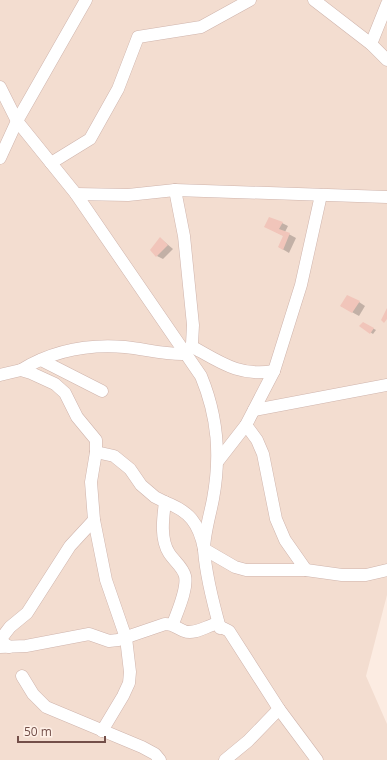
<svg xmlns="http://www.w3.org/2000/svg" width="387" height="760" font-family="'Open Sans',sans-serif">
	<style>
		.residential { fill: #f3ddd0 }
		.shadow { fill: #0003 }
		.building { fill: #f1c5ba }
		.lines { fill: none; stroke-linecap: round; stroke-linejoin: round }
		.street-casing { stroke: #cfb4ac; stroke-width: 13 }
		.street { stroke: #fff; stroke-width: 12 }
	</style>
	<rect width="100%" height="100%" fill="#fcece2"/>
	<!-- residential -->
	<polygon class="residential" points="0,0 387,0 387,595 366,676 387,724 387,760 0,760"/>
	<!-- shadow -->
	<g class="shadow">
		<polygon points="282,223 288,226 285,232 296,238 289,253 279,247 284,236 272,230"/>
		<polygon points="160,238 173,249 163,259 157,256"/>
		<polygon points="359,302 365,306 359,316 341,306"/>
		<polygon points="363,323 376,330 373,334 361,326"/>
	</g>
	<!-- building -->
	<g class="building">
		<polygon points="269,217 283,222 279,229 290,233 283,250 278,247 283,236 264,227"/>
		<polygon points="160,237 168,245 156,257 150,250"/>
		<polygon points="347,295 360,301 352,313 340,306"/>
		<polygon points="387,308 387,319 384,323 381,320"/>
		<polygon points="363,322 374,328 370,334 359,326"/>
	</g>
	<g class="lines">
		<!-- street casing -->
		<g class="street-casing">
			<g id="street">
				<polyline points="314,0 371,44 387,60"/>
				<polyline points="371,44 387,4"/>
				<path d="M0 87 17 121 76 194 201 376C218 417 221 456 213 499 210 515 204 534 204 550 206 577 213 603 220 628"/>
				<polyline points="0,158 17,121 86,0"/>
				<polyline points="51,163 90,139 118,89 138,37 201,27 250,0"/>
				<polyline points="76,194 128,195 175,190 387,197"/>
				<path d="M191 346C220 362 239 377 274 371"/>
				<polyline points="41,360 102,391"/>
				<path d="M21 370C52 351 89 344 125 347 145 349 165 355 186 354L192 344 193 325 184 236 175 190"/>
				<polyline points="0,375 21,370 31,373 55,384 65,393 77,417 96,440 96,452 91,482 94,520 106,580 126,638 130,672 129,683 123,696 102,731"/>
				<polyline points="254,410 387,385"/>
				<polyline points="246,425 257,440 263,454 276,519 285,540 306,570"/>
				<path d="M96 452 114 456 130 469 141 485 155 497 165 502C163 518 160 539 169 553 174 561 183 567 185 576 188 589 177 612 173 624"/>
				<polyline points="218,461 246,425 274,371 301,285 321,195"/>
				<path d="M165 502C189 511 199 523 204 549L235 567 246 570H306L342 575H366L387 570"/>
				<path d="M0 647 26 646 89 634 109 641 118 640 165 624C173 624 177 628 184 631 194 635 205 627 215 624L229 631 279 709 317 760"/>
				<polyline points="9,647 0,640 10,627 27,613 70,546 94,520"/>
				<polyline points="22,676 33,694 46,707 142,747 155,754 160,760"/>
				<polyline points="225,760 248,741 279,709"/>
			</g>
		</g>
		<!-- street -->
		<use href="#street" class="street"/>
	</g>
	<!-- scale -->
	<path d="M18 736v6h87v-6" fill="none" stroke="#734f49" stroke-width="2"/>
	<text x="24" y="736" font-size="12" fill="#734f49" stroke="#fff1e8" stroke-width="3" paint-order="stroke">50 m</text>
</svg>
